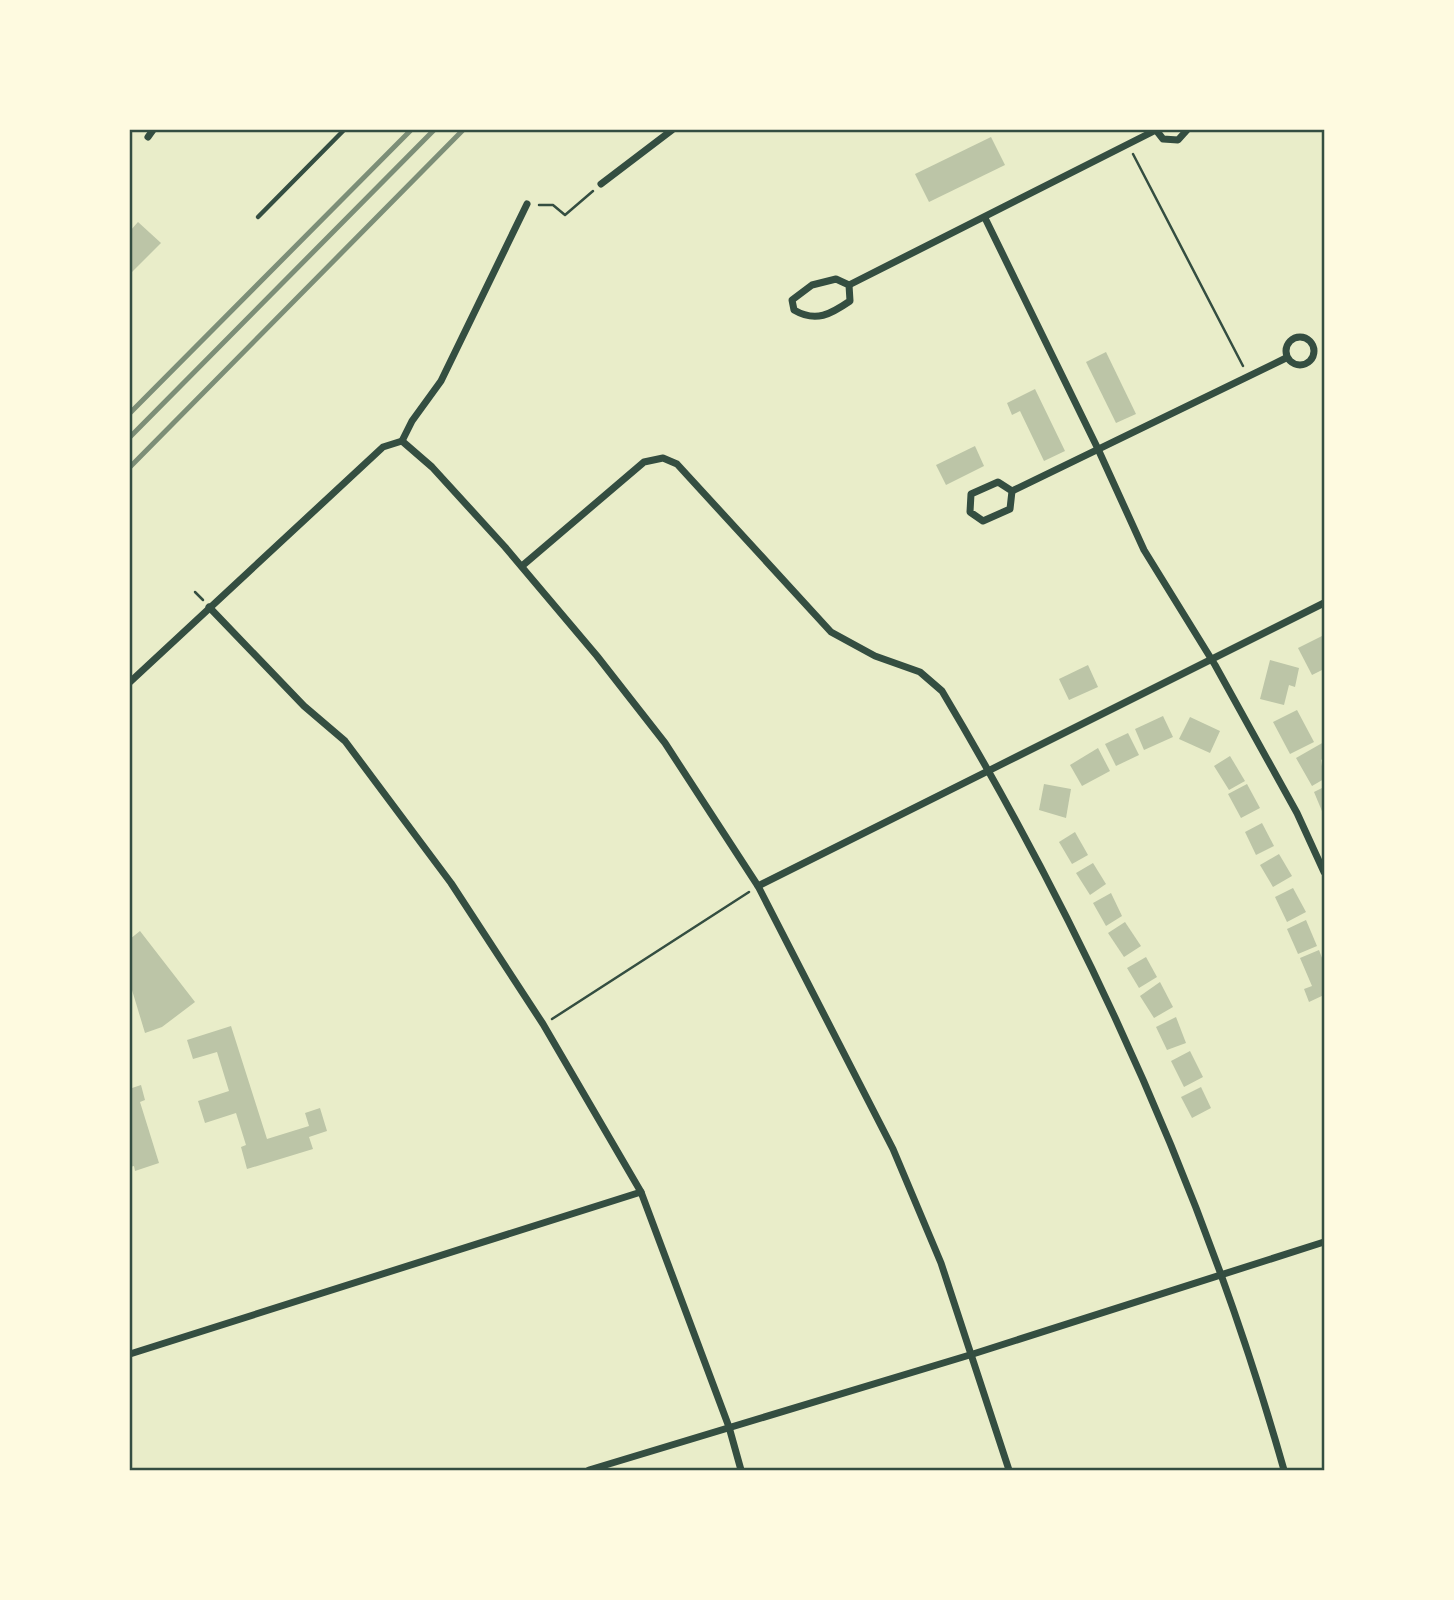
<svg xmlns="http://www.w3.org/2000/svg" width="1454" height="1600" font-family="Figtree,sans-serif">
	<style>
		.building { fill: #bcc5a7 }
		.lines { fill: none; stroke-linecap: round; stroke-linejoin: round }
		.path { stroke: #344e41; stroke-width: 2.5 }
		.service { stroke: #344e41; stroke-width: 4.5 }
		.minor { stroke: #344e41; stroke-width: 7 }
		.rail { stroke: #7c8e77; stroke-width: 5 }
		.neatline { fill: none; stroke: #344e41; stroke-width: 2.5 }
	</style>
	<rect width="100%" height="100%" fill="#e9edc9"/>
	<!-- building -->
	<g class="building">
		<polygon points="991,137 1005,165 929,202 915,174"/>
		<polygon points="138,222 161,243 130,274 130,231"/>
		<polygon points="1106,352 1136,414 1116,423 1086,362"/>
		<polygon points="1035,389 1065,451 1044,461 1020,411 1012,415 1007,403"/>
		<polygon points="975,446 984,466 946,485 936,465"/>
		<polygon points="1324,635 1324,669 1312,675 1298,648"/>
		<polygon points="1270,660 1299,668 1295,687 1289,685 1284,705 1260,699"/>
		<polygon points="1088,665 1098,687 1069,700 1059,679"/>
		<polygon points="1297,710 1314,742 1290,754 1273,722"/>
		<polygon points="1163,716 1173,737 1144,750 1135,729"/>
		<polygon points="1190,717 1220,731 1210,753 1179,739"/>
		<polygon points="1128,733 1139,755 1116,766 1105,744"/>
		<polygon points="1324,742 1324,758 1321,760 1324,779 1312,786 1296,758"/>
		<polygon points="1098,748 1110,771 1082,786 1070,765"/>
		<polygon points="1230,756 1245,781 1229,790 1214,766"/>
		<polygon points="1044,784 1071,789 1066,818 1039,810"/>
		<polygon points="1247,784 1260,808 1241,818 1228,794"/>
		<polygon points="1324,787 1324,816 1314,792"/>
		<polygon points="1262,823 1274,846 1256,855 1245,832"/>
		<polygon points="1075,832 1088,855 1072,864 1059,842"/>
		<polygon points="1279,854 1292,876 1273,887 1260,865"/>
		<polygon points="1093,863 1106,884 1090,895 1076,873"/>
		<polygon points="1293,888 1306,912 1287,922 1275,897"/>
		<polygon points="1111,893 1122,916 1106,926 1093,903"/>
		<polygon points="1306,920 1317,946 1298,954 1287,929"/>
		<polygon points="1125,922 1141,946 1124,957 1108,933"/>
		<polygon points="140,931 195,1002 162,1027 145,1033 132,990 130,991 130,966 132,966 130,939"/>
		<polygon points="1319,950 1324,963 1324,995 1309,1002 1304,989 1312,986 1300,958"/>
		<polygon points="1146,957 1157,977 1139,988 1127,968"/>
		<polygon points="1160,982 1173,1007 1154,1018 1140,996"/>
		<polygon points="1176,1017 1186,1043 1167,1050 1156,1027"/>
		<polygon points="231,1026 267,1139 309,1126 305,1113 320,1108 327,1131 309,1137 313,1149 247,1169 241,1147 246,1145 236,1113 205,1123 198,1101 229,1091 217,1052 193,1059 187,1040"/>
		<polygon points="1190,1051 1203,1077 1184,1087 1171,1061"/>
		<polygon points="130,1081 132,1088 141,1085 145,1100 140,1102 159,1163 135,1171 134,1166 130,1167"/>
		<polygon points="1201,1087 1211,1108 1192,1118 1181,1097"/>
	</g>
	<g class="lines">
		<!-- path -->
		<g class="path">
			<polyline points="1133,154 1243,366"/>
			<polyline points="539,205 553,205 565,215 593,191"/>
			<polyline points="195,592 203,600"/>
			<polyline points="552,1019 749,892"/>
		</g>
		<!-- service -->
		<polyline class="service" points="258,217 344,130"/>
		<!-- minor -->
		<g class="minor">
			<polyline points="1156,130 1163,139 1178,140 1187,130"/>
			<polyline points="148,137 153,130"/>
			<polyline points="601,184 672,130"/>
			<polyline points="985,218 1098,449 1144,550 1215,665 1297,813 1324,872"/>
			<path d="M836 279 849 285 850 301C831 314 816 323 794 310L792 300 812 285Z"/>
			<polyline points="849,285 1156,130"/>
			<circle cx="1300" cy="351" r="14"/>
			<polyline points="402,441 432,467 505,547 597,656 665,743 758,886 893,1149 941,1263 1009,1470"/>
			<polygon points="998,482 1012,491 1010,509 983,521 970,512 971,494"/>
			<polyline points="1012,491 1286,358"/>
			<path d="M522 566 644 462 663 458 677 464 831 632 875 656 920 672 942 691C1088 936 1206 1195 1284 1470"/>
			<polyline points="209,607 304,706 345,741 451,883 543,1024 641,1192 729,1427 741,1470"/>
			<polyline points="130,682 383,447 402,441 412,421 441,381 527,204"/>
			<polyline points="758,886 1324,603"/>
			<polyline points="130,1354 641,1192"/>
			<polyline points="589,1470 973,1354 1324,1242"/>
		</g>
		<!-- rail -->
		<g class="rail">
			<polyline points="130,413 411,130"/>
			<polyline points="130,437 434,130"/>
			<polyline points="130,467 463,130"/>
		</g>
	</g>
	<!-- border -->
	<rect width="1454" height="1600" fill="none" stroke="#fefae0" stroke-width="262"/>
	<rect x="131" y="131" width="1192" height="1338" class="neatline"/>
</svg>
